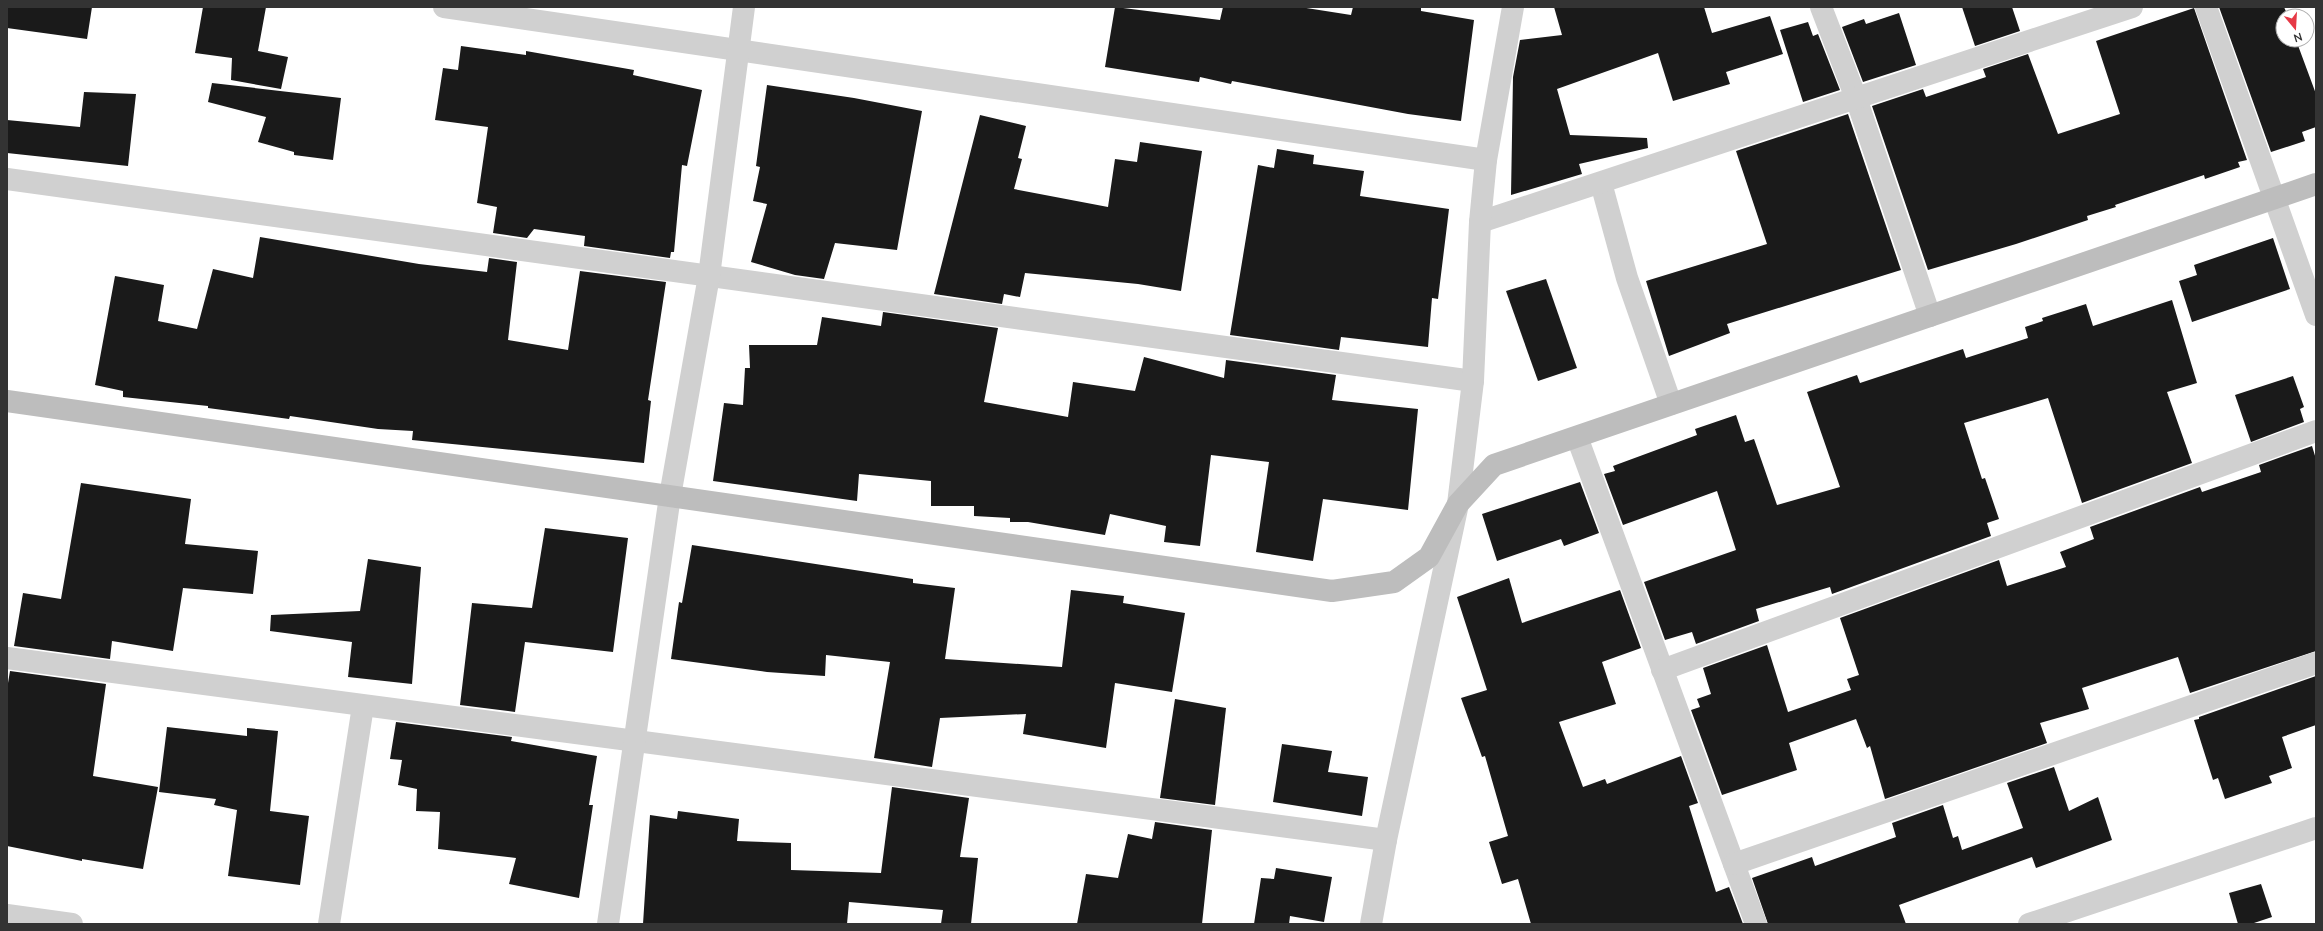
<svg xmlns="http://www.w3.org/2000/svg" width="2323" height="931" font-family="Mulish,sans-serif">
	<style>
		.building { fill: #1a1a1a }
		.lines { fill: none; stroke-linecap: round; stroke-linejoin: round }
		.street { stroke: #d0d0d0; stroke-width: 22 }
		.secondary { stroke: #bdbdbd; stroke-width: 22 }
	</style>
	<rect width="100%" height="100%" fill="#fff"/>
	<!-- building -->
	<g class="building">
		<polygon points="7,7 92,7 87,39 7,28"/>
		<polygon points="203,7 266,7 258,51 288,57 281,89 231,80 232,58 195,53"/>
		<polygon points="1115,7 1220,20 1223,7 1300,7 1351,15 1353,7 1421,7 1421,11 1474,20 1461,121 1408,114 1232,81 1231,84 1200,77 1199,82 1105,67"/>
		<polygon points="1554,7 1704,7 1712,33 1770,16 1783,54 1726,72 1730,84 1673,101 1658,53 1557,89 1570,135 1647,138 1648,148 1579,164 1582,174 1511,195 1513,77 1520,40 1562,35"/>
		<polygon points="1962,7 2012,7 2020,31 1975,46"/>
		<polygon points="2219,7 2284,7 2288,16 2283,16 2283,40 2296,40 2316,94 2316,127 2302,132 2305,141 2271,152"/>
		<polygon points="2194,8 2247,160 2238,162 2240,167 2205,179 2204,175 2115,205 2116,207 2087,216 2088,220 2016,244 1928,270 1872,106 1923,89 1926,97 1986,77 1983,69 2028,54 2058,134 2120,114 2096,41"/>
		<polygon points="1899,13 1916,65 1863,82 1842,27 1864,19 1866,24"/>
		<polygon points="1808,22 1813,36 1818,34 1840,90 1803,102 1780,30"/>
		<polygon points="461,46 526,55 526,51 634,70 633,75 702,90 687,166 682,165 674,252 671,252 670,258 584,246 585,236 534,229 527,238 493,233 497,207 477,203 488,127 435,120 443,68 458,70"/>
		<polygon points="212,83 341,98 333,160 294,155 294,152 258,142 266,117 208,102"/>
		<polygon points="767,85 854,98 922,111 897,250 835,243 824,279 795,275 751,262 767,204 753,201 760,167 756,166"/>
		<polygon points="84,92 136,94 128,166 7,153 7,120 80,127"/>
		<polygon points="1848,114 1901,270 1727,324 1730,333 1669,356 1646,281 1767,244 1736,151"/>
		<polygon points="980,115 1026,126 1018,158 1022,159 1014,189 1108,207 1115,159 1137,162 1140,142 1202,151 1181,291 1138,284 1025,273 1020,297 1004,294 1002,304 934,294"/>
		<polygon points="1277,149 1314,155 1313,164 1364,171 1360,196 1449,209 1438,299 1432,298 1428,347 1341,337 1339,350 1230,335 1258,165 1274,168"/>
		<polygon points="260,237 419,264 487,272 489,258 517,262 508,340 568,350 580,271 666,282 648,400 651,401 644,463 412,440 413,431 378,429 290,416 289,419 208,408 208,406 123,397 123,391 95,385 115,276 164,285 158,321 197,329 213,269 253,278"/>
		<polygon points="2273,238 2290,289 2192,322 2179,281 2197,275 2194,265"/>
		<polygon points="1546,279 1577,368 1538,381 1506,291"/>
		<polygon points="2172,300 2197,383 2167,392 2192,463 2082,503 2048,398 1964,423 1982,479 1985,478 1999,519 1987,523 1991,536 1832,594 1830,587 1756,609 1759,621 1696,644 1692,632 1665,640 1644,582 1736,550 1717,491 1623,525 1604,474 1615,471 1613,466 1697,435 1695,429 1736,415 1745,442 1754,439 1777,505 1840,487 1807,392 1857,375 1860,383 1963,349 1966,358 2028,338 2025,327 2043,321 2042,318 2086,304 2093,326"/>
		<polygon points="883,312 998,328 984,402 1068,417 1073,382 1135,391 1144,357 1224,378 1226,360 1336,375 1332,400 1418,409 1408,510 1323,499 1313,561 1256,552 1269,462 1211,455 1200,546 1164,542 1166,526 1110,514 1105,535 1028,522 1010,522 1010,518 974,516 974,506 931,506 931,481 859,474 857,501 713,481 724,403 743,405 745,368 750,368 749,345 817,345 822,317 881,326"/>
		<polygon points="2293,376 2304,407 2300,409 2304,422 2251,442 2235,395"/>
		<polygon points="2312,446 2316,459 2316,651 2190,693 2178,657 2082,688 2089,709 2040,723 2047,743 1885,799 1870,746 1867,748 1856,719 1789,743 1797,770 1722,795 1691,710 1700,707 1697,699 1711,694 1703,668 1767,645 1788,712 1851,690 1847,679 1859,675 1840,618 1999,560 2007,586 2066,567 2060,552 2094,539 2090,527 2200,487 2202,492 2261,472 2259,465"/>
		<polygon points="1580,482 1599,533 1564,546 1561,539 1497,561 1482,514"/>
		<polygon points="81,483 191,499 185,544 258,551 253,594 183,588 173,651 112,641 110,659 14,646 23,593 61,599"/>
		<polygon points="545,528 628,538 613,652 525,642 515,712 460,705 472,603 532,608"/>
		<polygon points="692,545 913,579 913,583 955,588 945,659 1062,667 1071,590 1124,596 1123,603 1185,613 1172,692 1115,683 1106,748 1023,734 1026,714 940,718 932,767 874,758 890,662 826,655 825,676 767,672 671,659 679,602 682,603"/>
		<polygon points="368,559 421,567 412,684 348,677 352,642 270,631 271,615 360,611"/>
		<polygon points="1509,578 1522,623 1620,590 1641,648 1602,662 1616,704 1559,722 1583,787 1605,779 1607,784 1681,756 1698,803 1689,806 1716,892 1729,887 1743,924 1531,924 1518,879 1502,884 1489,842 1508,836 1485,756 1482,757 1461,698 1487,690 1457,597"/>
		<polygon points="10,671 106,684 93,776 158,787 143,869 82,859 82,861 7,846 7,689"/>
		<polygon points="2316,676 2316,725 2282,737 2292,768 2269,776 2272,783 2225,799 2218,778 2213,780 2194,720 2199,719 2199,717"/>
		<polygon points="1175,699 1226,708 1215,805 1160,798"/>
		<polygon points="396,722 512,737 511,741 597,756 589,805 593,805 579,898 509,884 516,858 438,849 440,812 416,811 417,789 398,785 402,760 390,759"/>
		<polygon points="167,727 247,736 247,728 278,731 270,811 309,816 300,885 228,876 237,810 214,805 216,799 159,792"/>
		<polygon points="1282,744 1332,751 1328,772 1368,777 1362,816 1273,802"/>
		<polygon points="2054,767 2069,811 2098,797 2112,840 2036,868 2032,857 1899,905 1906,924 1768,924 1752,878 1812,857 1815,866 1896,837 1892,823 1943,805 1953,838 1958,836 1962,850 2023,828 2007,783"/>
		<polygon points="892,787 969,798 960,857 978,858 971,924 941,924 943,910 849,902 847,924 643,924 650,815 677,819 678,811 739,819 737,841 791,843 791,870 881,873"/>
		<polygon points="1155,822 1212,830 1202,924 1077,924 1086,874 1118,878 1128,834 1152,839"/>
		<polygon points="1276,868 1332,877 1324,922 1290,916 1289,924 1254,924 1261,878 1274,879"/>
		<polygon points="2261,884 2272,917 2251,924 2238,924 2229,893"/>
	</g>
	<g class="lines">
		<!-- street -->
		<g class="street">
			<polyline points="444,7 1486,160"/>
			<polyline points="1821,7 1856,98 1930,316"/>
			<polyline points="2206,7 2316,315"/>
			<polyline points="7,179 1473,381"/>
			<polyline points="1601,183 1627,278 1671,404"/>
			<polyline points="1480,222 2132,7"/>
			<polyline points="1577,437 1756,924"/>
			<polyline points="7,658 1386,840"/>
			<polyline points="1662,670 2316,431"/>
			<polyline points="1734,864 2316,663"/>
			<polyline points="7,915 72,924"/>
			<polyline points="329,924 363,706"/>
			<polyline points="608,924 670,496 709,276 744,7"/>
			<polyline points="1371,924 1386,840 1458,504 1473,381 1480,222 1486,160 1513,7"/>
			<polyline points="2029,924 2316,828"/>
		</g>
		<!-- secondary -->
		<polyline class="secondary" points="7,401 1332,591 1394,582 1429,557 1458,504 1494,465 2316,184"/>
	</g>
	<!-- border -->
	<rect width="2323" height="931" fill="none" stroke="#333333" stroke-width="16"/>
	<!-- north arrow -->
	<g transform="translate(2295 28) rotate(162)"><circle r="19" fill="#ffffff" stroke="#adadad"/>
	<path d="M0-3L7 15L0 10L-7 15Z" fill="#e63946"/>
	<text y="-6" font-size="11" font-weight="bold" text-anchor="middle" fill="#333333">N</text>
	</g>
</svg>
